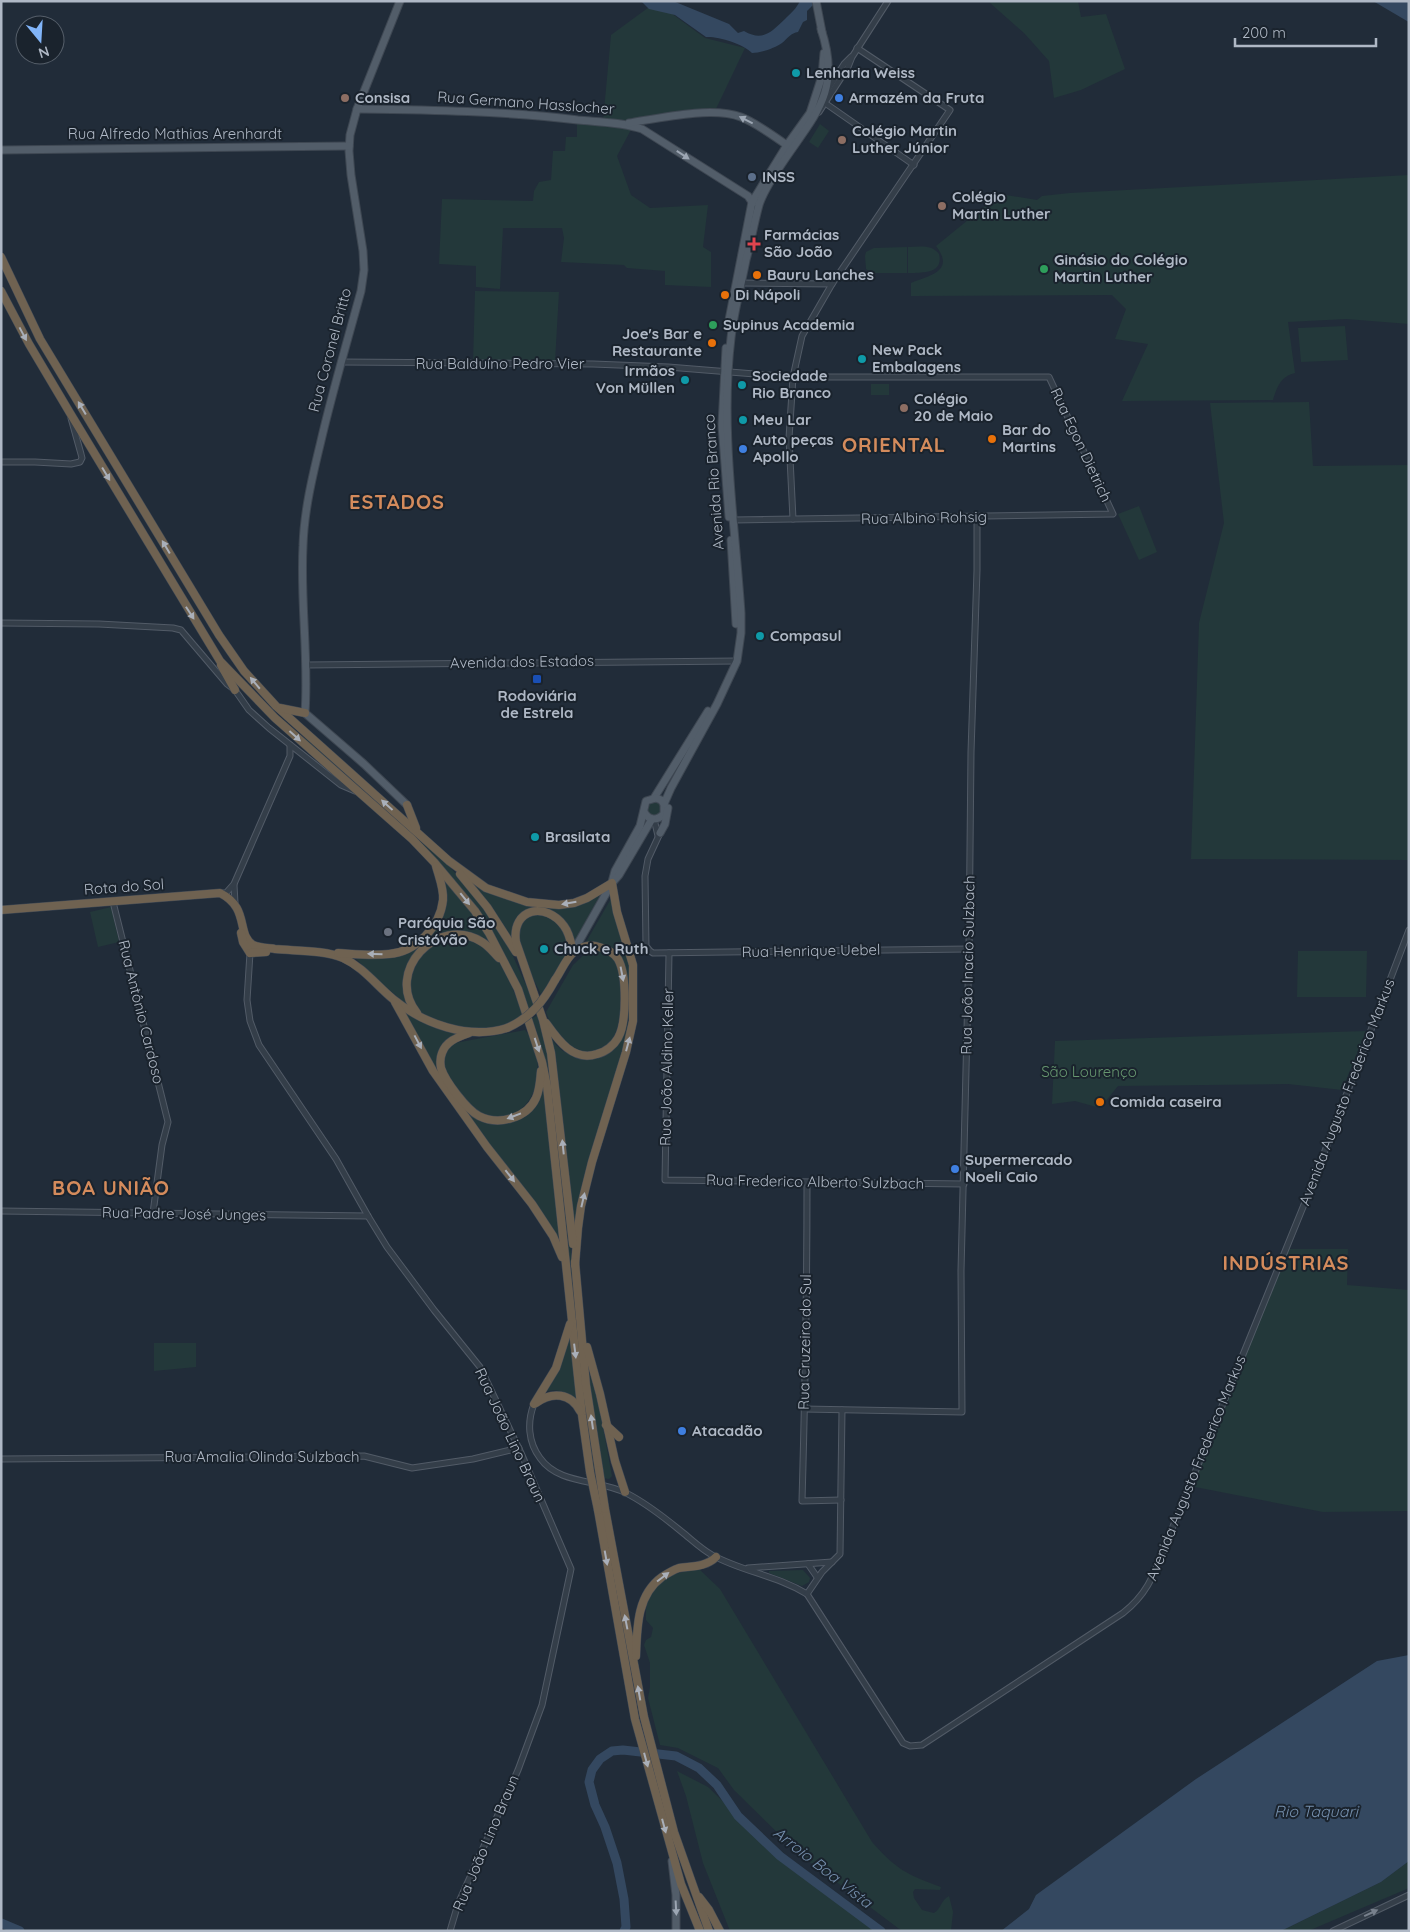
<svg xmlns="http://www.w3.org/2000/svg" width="1410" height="1932" font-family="Quicksand,sans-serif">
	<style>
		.green { fill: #23383a }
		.water { fill: #344860 }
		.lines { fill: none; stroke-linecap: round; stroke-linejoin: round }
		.river { stroke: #344860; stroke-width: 9 }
		.minor-casing { stroke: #525b67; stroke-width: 7 }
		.major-casing { stroke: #3e4752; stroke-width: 9 }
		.highway-casing { stroke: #3f4854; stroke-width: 9 }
		.minor { stroke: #343e49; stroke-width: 5 }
		.major { stroke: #525d69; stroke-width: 7 }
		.highway { stroke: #6f6251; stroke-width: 8 }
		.highway-bridge-casing { stroke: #3f4854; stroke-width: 9; stroke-linecap: butt }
		.highway-bridge { stroke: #6f6251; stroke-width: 8 }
		.oneway { fill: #9ca6b3 }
		.oneway2 { fill: #a9afb9 }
		.oneway3 { fill: #78818d }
		.culture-dot { fill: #0f9aa8; stroke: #1a232d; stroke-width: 2 }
		.education-dot { fill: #8d6e63; stroke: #1a232d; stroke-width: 2 }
		.shop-dot { fill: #3f7fe0; stroke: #1a232d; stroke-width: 2 }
		.service-dot { fill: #5c6f8a; stroke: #1a232d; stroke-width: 2 }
		.health-dot { fill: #e0444e; stroke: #1a232d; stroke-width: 2 }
		.leisure-dot { fill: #2e9e5b; stroke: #1a232d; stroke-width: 2 }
		.food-dot { fill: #e8710a; stroke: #1a232d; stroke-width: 2 }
		.transit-dot { fill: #1a4fb4; stroke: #1a232d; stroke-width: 2 }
		.worship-dot { fill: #6b7280; stroke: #1a232d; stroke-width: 2 }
		.labels { text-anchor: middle; stroke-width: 4; stroke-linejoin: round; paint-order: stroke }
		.poi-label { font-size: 15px; font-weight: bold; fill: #afb8c5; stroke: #1a232d; text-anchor: start }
		.street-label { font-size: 15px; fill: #afb8c5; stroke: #1a232d }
		.park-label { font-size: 15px; fill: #66966f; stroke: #1a232d }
		.water-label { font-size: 16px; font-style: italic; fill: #7690ae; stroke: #1a232d }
		.district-label { font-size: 20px; font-weight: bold; letter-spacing: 1px; fill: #d48b5c; stroke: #1a232d }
	</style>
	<rect width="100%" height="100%" fill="#212c39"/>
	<!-- green -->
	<g class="green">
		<polygon points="991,1 1078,1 1081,17 1106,14 1125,69 1081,90 1054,98 1049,61 1024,33 990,3"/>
		<polygon points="656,2 705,38 745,48 715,111 627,122 603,121 611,35"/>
		<polygon points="577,124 633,126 617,156 631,195 650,208 708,205 703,247 711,252 711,287 665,285 665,271 627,268 624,265 561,262 564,238 562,228 503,228 500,289 476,287 476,266 439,264 442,199 533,201 534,191 539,182 551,180 553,151 565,151 566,137 577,137"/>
		<polygon points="820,124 829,131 818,148 809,142"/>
		<path d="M1409 175V324L1346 319 1288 322 1295 373C1281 376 1277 387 1273 400L1122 401 1148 344 1115 339 1126 309 1112 295 911 296V283C931 275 955 271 936 246L1000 194 1037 200 1042 196 1070 193Z"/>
		<polygon points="907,247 907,273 872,273 866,269 865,256 866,252 874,248"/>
		<path d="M908 247C920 247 931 244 939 254 944 274 922 273 908 273Z"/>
		<polygon points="475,291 559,292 555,362 473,362"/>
		<polygon points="1345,326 1348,360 1301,362 1298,328"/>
		<rect x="871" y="384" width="18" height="11"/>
		<polygon points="1309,402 1313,466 1409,465 1409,860 1191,859 1199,623 1224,523 1210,403"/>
		<polygon points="1139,506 1157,552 1139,560 1118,514"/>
		<polygon points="306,737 446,863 469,888 508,945 535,1005 529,1010 463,892 303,740"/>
		<circle cx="655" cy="809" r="7"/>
		<polygon points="440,873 474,914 500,956 487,944 454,933 417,953 406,995 409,1006 382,984 353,956 399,956 440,919"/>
		<polygon points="467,877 486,890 517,902 571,906 583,904 600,895 573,944 548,910 517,918 513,930 513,943"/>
		<polygon points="612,897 631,966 631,1001 625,1041 574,1232 558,1081 549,1034 556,1045 563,1051 577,1057 591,1058 621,1038 623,961 593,942 586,942"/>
		<polygon points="111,907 119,942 98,947 90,912"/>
		<path d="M547 914 562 927 569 944V950L553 978 541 994C533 977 501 924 531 915 535 914 542 914 547 914Z"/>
		<path d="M448 939C456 939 464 938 471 940 502 950 512 988 523 1015 500 1035 445 1033 421 1014 401 998 411 964 428 949 433 944 441 942 448 939Z"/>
		<path d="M589 950C600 949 613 952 617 964 624 982 623 1019 614 1036 607 1051 586 1058 573 1048 560 1038 551 1027 546 1012L573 965Z"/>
		<polygon points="1298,951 1367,951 1366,997 1297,997"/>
		<path d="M401 1008 459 1034 439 1060C445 1073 451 1090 459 1101 463 1107 470 1114 475 1118 489 1128 518 1125 529 1113 538 1105 540 1093 544 1082L561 1243 446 1088Z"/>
		<polygon points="539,1014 548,1052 596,1471 593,1471 588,1441 548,1072 536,1029 531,1019"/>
		<path d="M525 1030C537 1042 539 1063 537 1078 534 1106 508 1128 479 1113 470 1108 446 1078 443 1068 440 1058 447 1047 455 1043Z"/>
		<polygon points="1366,1031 1342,1090 1288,1084 1118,1086 1100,1108 1075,1101 1052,1104 1055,1041"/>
		<polygon points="1285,1249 1348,1249 1347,1285 1409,1290 1409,1511 1323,1512 1190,1486"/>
		<path d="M571 1334 578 1405C568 1394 558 1386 542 1393L563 1357Z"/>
		<polygon points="154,1343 196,1343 196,1367 154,1371"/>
		<polygon points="587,1365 599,1406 612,1476 609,1479 603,1478 600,1464"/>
		<path d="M699 1569 720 1589 872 1842C897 1870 906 1874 941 1887L940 1890 915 1889 913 1892 914 1898 922 1910 934 1913C941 1909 941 1900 949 1896L953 1912 951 1931H902L799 1854 734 1790 718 1768 678 1748 660 1745 648 1698 650 1687V1663L644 1645 646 1640 651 1637 653 1628 646 1620C644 1584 667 1573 699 1569Z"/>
		<polygon points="803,1570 810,1578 809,1582 802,1586 769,1573 769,1571"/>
		<polygon points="677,1771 708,1787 794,1870 878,1931 730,1931 703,1863 686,1796"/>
		<polygon points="1409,1861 1409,1888 1308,1931 1281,1931 1381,1882"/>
	</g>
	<!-- water -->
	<g class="water">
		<path d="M641 1H673L729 24 738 33 744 31C763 42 771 32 785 19 791 13 796 9 800 1H817L807 11V20L803 22 798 32C791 33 788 38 782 43 775 48 761 53 752 53 744 44 717 36 706 37L675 15 649 9Z"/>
		<polygon points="1373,1 1409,1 1409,22 1407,21"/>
		<polygon points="1409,1655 1409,1861 1381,1882 1281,1931 1001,1931 1029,1909 1036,1895 1196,1779 1377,1661"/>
	</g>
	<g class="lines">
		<!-- river -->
		<g class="river">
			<polyline points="1,1923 20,1931"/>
			<polyline points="624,1931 626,1927 624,1899 617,1863 605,1827 595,1805 589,1782 592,1770 600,1759 612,1751 623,1750 676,1756 699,1768 717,1785 738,1816 780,1856 881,1931"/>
		</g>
		<!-- minor casing -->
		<g class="minor-casing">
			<g id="minor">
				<polyline points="827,91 844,64 851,57"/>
				<polyline points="825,103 914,165"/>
				<polyline points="819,112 848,67 852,57 888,1"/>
				<polyline points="739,283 832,284"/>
				<polyline points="341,362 593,364 668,367 793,377 1049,377 1113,514 734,520"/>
				<polyline points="1,462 35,462 71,464 80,462 82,458 81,454 71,418"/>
				<polyline points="793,519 789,438 793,377 802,336 832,284 950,110 857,48"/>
				<polyline points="1,623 99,624 173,628 181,630 227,684 235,690 249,710 269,728 341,785 355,791"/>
				<polyline points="306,665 737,661"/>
				<polyline points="654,819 658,836"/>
				<polyline points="661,831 648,859 645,876 646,946 650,951 653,953 969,949"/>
				<polyline points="234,885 235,903"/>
				<polyline points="220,893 226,893 234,884 290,756 290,745"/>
				<polyline points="113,902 168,1122 162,1145 153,1213"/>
				<polyline points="250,953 247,1000 250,1021 259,1045 336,1159 368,1216 387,1247 434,1310 480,1367 521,1453 571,1569 542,1705 518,1770 458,1904 450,1931"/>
				<polyline points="669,953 665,1180 964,1184"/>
				<path d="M807 1183C807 1289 805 1395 802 1501L841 1500"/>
				<polyline points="1,1211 368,1216"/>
				<path d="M534 1404C527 1422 528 1442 540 1458 559 1485 599 1479 626 1493 646 1503 665 1518 682 1532 692 1540 701 1549 712 1555 743 1572 776 1575 807 1594L903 1743 910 1746 922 1745 1123 1613C1146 1595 1153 1577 1163 1551L1312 1185 1409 930"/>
				<polyline points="804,1409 962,1412 961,1271 969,949 971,752 977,570 977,517"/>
				<polyline points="1,1459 364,1456 412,1468 473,1459 519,1448"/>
				<polyline points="808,1564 817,1577"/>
				<polyline points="748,1568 832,1562"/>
				<polyline points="807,1594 822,1572 840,1554 842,1410"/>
				<polyline points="1333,1931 1409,1895"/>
			</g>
		</g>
		<!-- major casing -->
		<g class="major-casing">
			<g id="major">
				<path d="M400 1 357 109 350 135 349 151 351 175 363 251 364 270 361 291C347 342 332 393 320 445 312 478 304 512 303 546 300 602 309 657 305 713L364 764 407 805"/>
				<polyline points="816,1 822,32"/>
				<path d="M357 109C431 110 504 111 578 120 599 122 621 122 642 129L748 196 752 202H755"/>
				<path d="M629 123C660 118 712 106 741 117 755 122 778 139 791 148"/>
				<polyline points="1,150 349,146"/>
				<polyline points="728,325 752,202 787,145 810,113 822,76 824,53"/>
				<polyline points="726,348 722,425 729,517"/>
				<polyline points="731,540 736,624"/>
				<polyline points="654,798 708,711"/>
				<path d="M644 812C649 821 657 821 664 814V804L671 788 717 704 737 661 741 633V613C735 523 720 428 731 338 734 311 741 286 746 260 751 242 754 223 759 205 763 192 771 180 779 168 812 117 843 94 821 29"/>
				<polyline points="660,833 665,824 668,808"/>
				<polyline points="612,882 615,871 640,826 646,801 656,798 661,800 664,804"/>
				<polyline points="573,952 612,883 619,875 652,819"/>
				<polyline points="672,1861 676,1895 676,1931"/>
			</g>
		</g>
		<!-- highway casing -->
		<g class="highway-casing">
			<g id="highway">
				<polyline points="1,257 40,339 219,635 244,671 276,706 449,861 486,888 527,902 559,905 574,903 587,898 612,883 617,912 633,965 633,1021 626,1052 592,1162 581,1206 578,1228 575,1265"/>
				<polyline points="1,291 29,344 70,413 220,661 275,718 412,839 434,862 475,911 489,933 518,989 542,1062 547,1086 582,1415 590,1472"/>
				<polyline points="221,665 235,690"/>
				<polyline points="280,708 305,713"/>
				<polyline points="407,805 416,828"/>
				<polyline points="460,874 487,907 516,952"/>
				<path d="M1 910 220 893C250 908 236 934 253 945 260 948 268 948 275 949 296 951 325 950 343 958 363 967 376 985 393 999 424 1024 468 1040 507 1028"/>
				<polyline points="241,933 243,942 250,953"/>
				<polyline points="250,953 266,952"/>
				<path d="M338 953C355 954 372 956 389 954 416 952 440 927 443 900 444 889 439 877 436 866"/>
				<polyline points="395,1002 433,1071 487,1147 532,1204 553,1236 562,1257"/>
				<path d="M417 1013C384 972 437 914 482 942 489 946 494 953 499 958"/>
				<path d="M546 1023C558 1040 573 1062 597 1054 606 1052 614 1045 618 1038 627 1022 627 975 618 959 614 953 607 949 599 947 591 944 581 946 574 952 566 958 561 972 555 980"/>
				<path d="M469 1033C458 1037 446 1041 442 1053 440 1058 440 1063 441 1068 445 1081 467 1110 479 1116 499 1126 527 1118 536 1098 540 1089 540 1080 541 1071"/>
				<path d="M573 1244 551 1053 543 1020 516 942C511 908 546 901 564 926 570 934 571 943 573 952"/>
				<polyline points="575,1262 586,1385 599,1470"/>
				<polyline points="587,1347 600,1394 615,1461 625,1492"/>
				<path d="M536 1403C552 1391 571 1393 580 1411"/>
				<polyline points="534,1404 556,1368 570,1324"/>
				<polyline points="606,1425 619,1437"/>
				<polyline points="605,1509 644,1717 674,1832 709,1931"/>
				<polyline points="598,1510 635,1719 681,1884 700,1931"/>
				<path d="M636 1656C637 1627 637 1595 662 1577 668 1573 673 1570 679 1568 692 1566 706 1567 716 1557"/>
				<polyline points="699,1897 709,1910 720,1931"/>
			</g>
		</g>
		<!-- minor -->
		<use href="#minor" class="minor"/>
		<!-- major -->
		<use href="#major" class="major"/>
		<!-- highway -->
		<use href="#highway" class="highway"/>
		<!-- highway-bridge casing -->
		<g class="highway-bridge-casing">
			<g id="highway-bridge">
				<path d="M507 1028C530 1018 543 1002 555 980"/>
				<polyline points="599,1470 605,1509"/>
				<polyline points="590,1472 598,1510"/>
			</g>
		</g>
		<!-- highway-bridge -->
		<use href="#highway-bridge" class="highway-bridge"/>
	</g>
	<!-- one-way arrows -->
	<defs><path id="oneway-solid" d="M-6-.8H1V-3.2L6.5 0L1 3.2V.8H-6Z" transform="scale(1.25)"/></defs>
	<g class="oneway">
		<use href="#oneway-solid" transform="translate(746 120) rotate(-153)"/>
		<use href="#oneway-solid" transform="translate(683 155) rotate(33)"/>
		<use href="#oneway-solid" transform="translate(676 1908) rotate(87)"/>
	</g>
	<g class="oneway2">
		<use href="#oneway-solid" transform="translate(23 334) rotate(62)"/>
		<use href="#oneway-solid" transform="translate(82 408) rotate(-121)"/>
		<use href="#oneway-solid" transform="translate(106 474) rotate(59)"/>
		<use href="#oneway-solid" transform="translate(166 547) rotate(-121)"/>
		<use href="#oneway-solid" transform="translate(190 613) rotate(57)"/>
		<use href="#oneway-solid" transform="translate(255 683) rotate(-130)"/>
		<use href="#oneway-solid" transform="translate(295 736) rotate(42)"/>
		<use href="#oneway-solid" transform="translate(387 805) rotate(-138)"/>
		<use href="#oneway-solid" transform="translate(465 899) rotate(51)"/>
		<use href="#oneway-solid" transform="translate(569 903) rotate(170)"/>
		<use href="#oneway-solid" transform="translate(375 954) rotate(-178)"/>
		<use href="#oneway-solid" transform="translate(622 974) rotate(79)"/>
		<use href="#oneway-solid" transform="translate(418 1042) rotate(62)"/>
		<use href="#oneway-solid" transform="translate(628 1044) rotate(-75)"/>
		<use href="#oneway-solid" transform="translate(537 1045) rotate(72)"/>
		<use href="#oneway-solid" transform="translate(514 1116) rotate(159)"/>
		<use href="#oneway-solid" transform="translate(563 1147) rotate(-96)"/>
		<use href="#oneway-solid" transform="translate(510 1176) rotate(52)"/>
		<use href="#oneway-solid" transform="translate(583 1200) rotate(-77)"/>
		<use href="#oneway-solid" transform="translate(575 1351) rotate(83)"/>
		<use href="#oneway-solid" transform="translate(592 1422) rotate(-98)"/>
		<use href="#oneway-solid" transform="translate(606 1558) rotate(80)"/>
		<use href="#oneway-solid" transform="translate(663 1577) rotate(-37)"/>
		<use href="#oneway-solid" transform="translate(626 1622) rotate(-101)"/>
		<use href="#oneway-solid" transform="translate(639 1693) rotate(-100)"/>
		<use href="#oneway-solid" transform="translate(646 1760) rotate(75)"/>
		<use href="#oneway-solid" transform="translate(664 1826) rotate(75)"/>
	</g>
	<use class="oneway3" href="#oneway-solid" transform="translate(1371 1913) rotate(-25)"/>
	<!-- markers -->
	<g class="culture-dot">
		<circle cx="796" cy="73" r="5"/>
		<circle cx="862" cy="359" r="5"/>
		<circle cx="685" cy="380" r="5"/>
		<circle cx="742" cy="385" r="5"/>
		<circle cx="743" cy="420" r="5"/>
		<circle cx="760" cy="636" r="5"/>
		<circle cx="535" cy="837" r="5"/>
		<circle cx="544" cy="949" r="5"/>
	</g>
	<g class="education-dot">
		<circle cx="345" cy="98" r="5"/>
		<circle cx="842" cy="140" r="5"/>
		<circle cx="942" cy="206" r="5"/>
		<circle cx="904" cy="408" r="5"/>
	</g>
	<g class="shop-dot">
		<circle cx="839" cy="98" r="5"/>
		<circle cx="743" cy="449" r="5"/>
		<circle cx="955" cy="1169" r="5"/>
		<circle cx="682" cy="1431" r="5"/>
	</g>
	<circle class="service-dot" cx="752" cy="177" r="5"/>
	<path class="health-dot" d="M751.5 236.5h5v5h5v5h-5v5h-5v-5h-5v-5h5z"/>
	<g class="leisure-dot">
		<circle cx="1044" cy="269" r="5"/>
		<circle cx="713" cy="325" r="5"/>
	</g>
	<g class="food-dot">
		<circle cx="757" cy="275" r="5"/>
		<circle cx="725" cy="295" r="5"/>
		<circle cx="712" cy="343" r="5"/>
		<circle cx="992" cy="439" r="5"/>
		<circle cx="1100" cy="1102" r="5"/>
	</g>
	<rect class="transit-dot" x="532" y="674" width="10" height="10" rx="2.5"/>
	<circle class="worship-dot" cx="388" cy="932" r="5"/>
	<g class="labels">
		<!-- poi labels -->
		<g class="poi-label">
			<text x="806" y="78">Lenharia Weiss</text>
			<text x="355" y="103">Consisa</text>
			<text x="849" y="103">Armazém da Fruta</text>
			<text x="852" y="136">Colégio Martin<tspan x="852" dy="17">Luther Júnior</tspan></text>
			<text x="762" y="182">INSS</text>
			<text x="952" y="202">Colégio<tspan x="952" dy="17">Martin Luther</tspan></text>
			<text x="764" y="240">Farmácias<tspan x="764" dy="17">São João</tspan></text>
			<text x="1054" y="265">Ginásio do Colégio<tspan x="1054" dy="17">Martin Luther</tspan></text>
			<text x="767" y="280">Bauru Lanches</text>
			<text x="735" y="300">Di Nápoli</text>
			<text x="723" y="330">Supinus Academia</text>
			<text x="702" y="339" text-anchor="end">Joe's Bar e<tspan x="702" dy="17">Restaurante</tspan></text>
			<text x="872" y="355">New Pack<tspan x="872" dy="17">Embalagens</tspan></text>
			<text x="675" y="376" text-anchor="end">Irmãos<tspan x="675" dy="17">Von Müllen</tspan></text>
			<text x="752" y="381">Sociedade<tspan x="752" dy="17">Rio Branco</tspan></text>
			<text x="914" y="404">Colégio<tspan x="914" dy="17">20 de Maio</tspan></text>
			<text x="753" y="425">Meu Lar</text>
			<text x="1002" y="435">Bar do<tspan x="1002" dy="17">Martins</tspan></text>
			<text x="753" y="445">Auto peças<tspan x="753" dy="17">Apollo</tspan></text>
			<text x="770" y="641">Compasul</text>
			<text x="537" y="701" text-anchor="middle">Rodoviária<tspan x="537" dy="17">de Estrela</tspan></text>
			<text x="545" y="842">Brasilata</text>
			<text x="398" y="928">Paróquia São<tspan x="398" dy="17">Cristóvão</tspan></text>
			<text x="554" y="954">Chuck e Ruth</text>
			<text x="1110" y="1107">Comida caseira</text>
			<text x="965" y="1165">Supermercado<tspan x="965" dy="17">Noeli Caio</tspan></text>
			<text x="692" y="1436">Atacadão</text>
		</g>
		<!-- street labels -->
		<g class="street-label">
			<text transform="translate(526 103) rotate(4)" y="5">Rua Germano Hasslocher</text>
			<text x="175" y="139">Rua Alfredo Mathias Arenhardt</text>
			<text transform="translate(330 350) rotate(-75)" y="5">Rua Coronel Britto</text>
			<text x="500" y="369">Rua Balduíno Pedro Vier</text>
			<text transform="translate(1081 445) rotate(65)" y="5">Rua Egon Dietrich</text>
			<text transform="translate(714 482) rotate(-94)" y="5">Avenida Rio Branco</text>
			<text transform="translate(924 518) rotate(-1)" y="5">Rua Albino Rohsig</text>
			<text transform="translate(522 662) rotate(-1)" y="5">Avenida dos Estados</text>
			<text transform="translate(124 887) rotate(-4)" y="5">Rota do Sol</text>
			<text transform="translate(811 951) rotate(-1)" y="5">Rua Henrique Uebel</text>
			<text transform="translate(968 965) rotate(-89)" y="5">Rua João Inacio Sulzbach</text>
			<text transform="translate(141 1012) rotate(76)" y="5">Rua Antônio Cardoso</text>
			<text transform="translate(667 1067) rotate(-89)" y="5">Rua João Aldino Keller</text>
			<text transform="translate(1347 1092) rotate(-69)" y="5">Avenida Augusto Frederico Markus</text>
			<text transform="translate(815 1182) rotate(1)" y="5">Rua Frederico Alberto Sulzbach</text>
			<text transform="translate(184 1214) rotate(1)" y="5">Rua Padre José Junges</text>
			<text transform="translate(805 1342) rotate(-89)" y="5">Rua Cruzeiro do Sul</text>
			<text transform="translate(510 1435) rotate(65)" y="5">Rua João Lino Braun</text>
			<text x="262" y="1462">Rua Amalia Olinda Sulzbach</text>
			<text transform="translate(1196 1468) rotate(-68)" y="5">Avenida Augusto Frederico Markus</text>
			<text transform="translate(486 1843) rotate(-67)" y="5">Rua João Lino Braun</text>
		</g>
		<!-- park labels -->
		<g class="park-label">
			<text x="1089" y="1077">São Lourenço</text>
		</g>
		<!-- water labels -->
		<g class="water-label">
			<text x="1316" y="1817">Rio Taquari</text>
			<text transform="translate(823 1867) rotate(38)" y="6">Arroio Boa Vista</text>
		</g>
		<!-- district labels -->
		<g class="district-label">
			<text x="894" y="452">ORIENTAL</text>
			<text x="397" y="509">ESTADOS</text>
			<text x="111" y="1195">BOA UNIÃO</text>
			<text x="1286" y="1270">INDÚSTRIAS</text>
		</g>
	</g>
	<!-- border -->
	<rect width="1410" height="1932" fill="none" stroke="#afb8c5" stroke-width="5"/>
	<!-- north arrow -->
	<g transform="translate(40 40) rotate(162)"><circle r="24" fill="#1a232d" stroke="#565f6a"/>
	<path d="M0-4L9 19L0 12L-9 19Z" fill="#81b4f8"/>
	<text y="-8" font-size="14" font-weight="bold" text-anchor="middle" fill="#afb8c5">N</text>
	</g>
	<!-- scale -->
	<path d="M1235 38v8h141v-8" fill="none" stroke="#afb8c5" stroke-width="2.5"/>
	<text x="1242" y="38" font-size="15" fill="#afb8c5" stroke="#1a232d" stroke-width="4" paint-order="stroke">200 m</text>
</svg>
